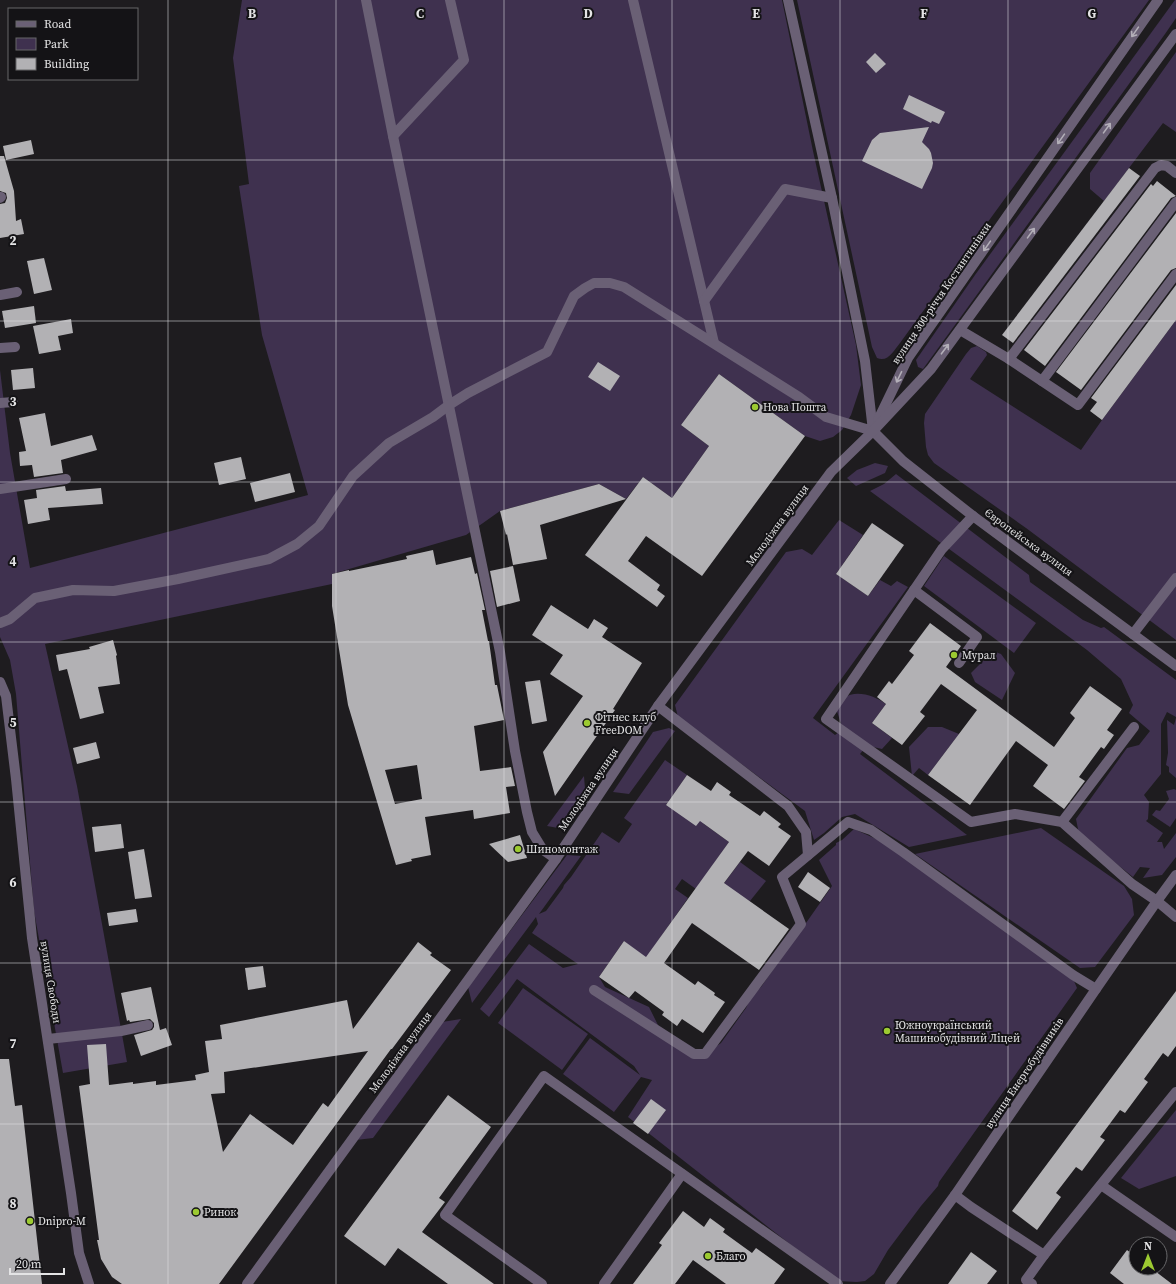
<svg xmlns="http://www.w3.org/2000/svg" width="1176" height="1284" font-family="'Source Serif 4',serif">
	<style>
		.green { fill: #3f314f }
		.building { fill: #b2b1b4; fill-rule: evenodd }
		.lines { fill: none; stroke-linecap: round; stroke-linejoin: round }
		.service { stroke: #6a6075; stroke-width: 10 }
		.pedestrian { stroke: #6a6075; stroke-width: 10 }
		.minor { stroke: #6a6075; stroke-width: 10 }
		.tertiary { stroke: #6a6075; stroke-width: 10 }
		.oneway { stroke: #b3afb8 }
		.grid { fill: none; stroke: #e4e4e5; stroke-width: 1; stroke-opacity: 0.55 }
		.poi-dot { fill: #9cca31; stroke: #141316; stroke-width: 1.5 }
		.labels { text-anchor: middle; stroke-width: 4; stroke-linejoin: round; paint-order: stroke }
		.street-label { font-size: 11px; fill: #e4e4e5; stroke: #141316 }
		.poi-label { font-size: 11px; fill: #e4e4e5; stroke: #141316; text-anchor: start }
		.grid-label { font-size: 13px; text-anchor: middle; font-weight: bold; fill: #e4e4e5; stroke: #141316; stroke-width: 4; stroke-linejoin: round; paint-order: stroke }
	</style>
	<rect width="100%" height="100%" fill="#1e1c1f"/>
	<!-- green -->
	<g class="green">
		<polygon points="242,0 782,0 813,151 856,345 861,385 851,415 842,430 833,437 820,441 805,436 719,374 681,425 709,446 672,498 643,477 626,499 599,484 500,511 466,535 332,574 332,584 45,644 77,786 127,1062 63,1073 34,911 16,694 10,660 0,637 0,370 10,453 30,568 308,495 262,335 239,186 249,184 233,58"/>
		<path d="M797 0H1149L900 343C894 350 888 363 877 358L872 347Z"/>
		<polygon points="1175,0 1176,0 1176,18 1165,34 984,285 923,369 918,367 916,360 975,275"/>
		<polygon points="1176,52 1176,132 1163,123 1104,201 1090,189 1090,173"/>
		<polygon points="1176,320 1176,640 1026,528 934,463 928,455 926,447 924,423 925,414 966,354 971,348 977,346 986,352 987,355 970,379 1081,450 1102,420"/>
		<polygon points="875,463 888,466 885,473 856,486 847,478 857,470"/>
		<polygon points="896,474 1029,575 1030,582 1083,620 1101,628 1104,627 1176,680 1176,717 1167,712 1161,724 1161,774 1144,795 1149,802 1148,819 1146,821 1163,833 1157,842 1162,842 1164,849 1176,833 1176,857 1162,875 1143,878 1150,868 1140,867 1133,877 1079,834 1076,819 1127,748 1139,745 1150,731 1129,713 1133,705 1121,679 1087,650 870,491 884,484"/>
		<path d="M839 520 863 535 836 574 868 596 880 580 891 586 897 581 908 587 813 718 835 735 843 729 842 727 836 708C838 705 841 700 844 698 856 689 875 696 886 704L872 723 892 738 882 749 869 746 864 749 860 754 967 835 909 847 855 814 842 817 824 833 814 840 805 811 678 717 675 705 786 552 802 549 812 555Z"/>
		<polygon points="944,556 1036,623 1014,653 924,586"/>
		<polygon points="993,651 1001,654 1015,673 1002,700 975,682 971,673"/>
		<polygon points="1176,718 1176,778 1169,772 1169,767 1166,765 1168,753 1167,720 1174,725"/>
		<polygon points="928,727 942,727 959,734 928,775 919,768 912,776 909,747"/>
		<polygon points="669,728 675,731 629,794 613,792 653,732"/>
		<polygon points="665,760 687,775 666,805 701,818 704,824 729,842 696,889 682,879 675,889 688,898 644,961 624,941 599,977 605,987 649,1007 659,1027 683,1050 705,1054 721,1043 746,1008 752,995 761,987 832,886 819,860 836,845 836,843 842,840 854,829 894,847 1074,981 1077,988 939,1182 938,1186 921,1206 888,1250 874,1274 865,1281 857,1282 837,1281 628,1117 652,1080 641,1077 614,1112 563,1074 590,1038 640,1075 634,1066 517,979 489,1017 480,1009 529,944 563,968 578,964 532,933 538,924 536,917 472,1003 468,987 567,855 581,856 539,914 546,911 563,888 564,885 571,877 602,832 619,843 632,824 624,818"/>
		<polygon points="584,776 585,789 558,828 547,826"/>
		<polygon points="1174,789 1176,790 1176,818 1170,827 1152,815 1156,810 1160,811 1169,799 1166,791"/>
		<polygon points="1041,828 1124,886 1132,899 1134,915 1095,967 1080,968 915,854"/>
		<polygon points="740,862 766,881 750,901 722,886"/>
		<polygon points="523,988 588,1034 562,1070 498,1023"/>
		<polygon points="461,1019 373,1138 356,1140 442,1022"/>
		<polygon points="1176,1110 1176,1176 1139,1189 1121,1178"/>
	</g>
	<!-- building -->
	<g class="building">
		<polygon points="875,53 886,64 876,73 866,62"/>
		<polygon points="909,95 945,112 939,124 932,121 931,123 903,109"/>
		<polygon points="929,127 922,142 929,149 931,153 933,163 932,168 922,189 862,161 872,140 880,133"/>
		<polygon points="31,140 34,154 6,160 3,146"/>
		<polygon points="0,156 4,156 14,191 16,221 21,219 24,234 0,238 0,204 5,203 7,198 6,193 0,191"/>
		<polygon points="1129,168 1140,176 1013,343 1002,335"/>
		<polygon points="1157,181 1176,196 1171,198 1045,366 1024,350 1151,184 1153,186"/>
		<polygon points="1176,213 1176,268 1171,270 1081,390 1056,372"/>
		<polygon points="44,258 52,290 34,294 27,261"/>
		<polygon points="1176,285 1176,320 1102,420 1090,411 1097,402 1091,398"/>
		<polygon points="34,306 36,323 5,328 2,311"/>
		<polygon points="71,319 73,333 58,336 61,350 39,354 33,326"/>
		<polygon points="598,362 620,376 610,391 588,377"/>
		<polygon points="33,368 35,388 13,390 11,370"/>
		<polygon points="719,374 805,436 702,576 646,536 628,561 660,585 657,590 665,596 657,607 585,555 643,477 672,498 709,446 681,425"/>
		<polygon points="45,413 51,446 92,435 97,450 61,460 63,473 34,477 32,465 20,466 19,452 26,451 19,418"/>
		<polygon points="241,457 246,479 219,485 214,463"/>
		<polygon points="290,473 295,492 255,502 250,483"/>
		<polygon points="599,484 626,499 540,525 547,559 513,565 507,534 506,535 500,511"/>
		<polygon points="65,486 66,491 101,488 103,504 48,508 50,520 28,524 24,500 37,498 36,490"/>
		<polygon points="872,523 904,545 868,596 836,574"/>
		<path d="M433 550 436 565 471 557 475 574 477 573 485 610H482L488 641H489L495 685H497L504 720 474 726 480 771 511 767 515 786 506 787 510 813 474 819 473 810 425 817 431 855 411 859 412 861 396 865 348 705 332 606V574L349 570V571L407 559 406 556ZM417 765 422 799 395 804 385 770Z"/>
		<polygon points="513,566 520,601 497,607 490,571"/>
		<polygon points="551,605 588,629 594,619 608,628 602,637 642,663 613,709 615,710 555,796 543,752 583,696 550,674 563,655 532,635"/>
		<polygon points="930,623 961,646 946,667 1054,747 1075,718 1070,713 1090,686 1122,709 1107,730 1114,735 1104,749 1101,747 1079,777 1085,781 1064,809 1033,786 1048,765 1016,741 970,805 928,775 977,710 941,684 920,712 925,716 902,745 872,723 886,704 877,697 889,681 892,684 914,655 909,651"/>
		<polygon points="113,640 117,655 116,656 120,684 98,687 104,713 80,719 67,669 59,671 56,655 90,649 89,647"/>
		<polygon points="540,680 547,721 532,724 525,682"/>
		<polygon points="96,742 100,758 77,764 73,748"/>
		<polygon points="687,775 711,791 717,782 731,792 729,795 760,816 764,811 781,824 778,827 791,836 769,866 748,851 724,883 789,929 759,970 692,923 664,963 695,985 698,981 715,993 714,995 725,1002 703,1033 682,1019 677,1026 662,1015 664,1012 635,991 629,998 599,977 624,941 646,957 729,842 700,821 696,826 666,805"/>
		<polygon points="121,824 124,848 95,852 92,827"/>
		<polygon points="520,835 527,858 508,862 489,844"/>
		<polygon points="144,849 152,897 135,899 128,852"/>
		<polygon points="808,872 830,888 820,902 798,887"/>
		<polygon points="136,909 138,922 109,926 107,913"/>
		<path d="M418 942 432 953 430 955 451 970 392 1049H391L219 1284H122L112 1277 101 1259 97 1240H99L79 1086 90 1084 87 1045 106 1044 109 1085 133 1082V1084L156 1081V1085L196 1080 195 1075 209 1072 205 1041 222 1039 220 1025 347 1000 353 1029ZM368 1051 328 1107 323 1103 293 1145 250 1114 223 1152 211 1094 225 1093 224 1072Z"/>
		<polygon points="263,966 266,987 248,990 245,968"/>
		<polygon points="151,987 160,1030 166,1028 172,1045 141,1056 134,1035 152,1030 154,1027 154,1023 150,1019 130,1022 129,1020 127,1021 121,993"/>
		<polygon points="1176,991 1176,1046 1168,1057 1163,1053 1144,1079 1148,1082 1125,1113 1120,1110 1100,1137 1105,1140 1082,1171 1076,1167 1056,1193 1061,1197 1037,1230 1012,1211"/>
		<polygon points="0,1059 9,1059 15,1106 22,1105 42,1284 0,1284"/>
		<polygon points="448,1095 491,1127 439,1198 445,1202 422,1232 494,1284 448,1284 398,1248 385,1266 344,1236"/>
		<polygon points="651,1099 666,1110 648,1134 633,1123"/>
		<polygon points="683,1211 704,1227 710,1218 725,1229 723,1232 752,1253 756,1248 785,1269 774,1284 726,1284 693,1260 675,1284 633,1284 662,1245 659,1243"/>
		<polygon points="1127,1250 1136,1257 1136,1268 1151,1268 1172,1284 1124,1284 1110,1273"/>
		<polygon points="971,1252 997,1271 987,1284 948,1284"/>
	</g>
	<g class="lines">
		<!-- service -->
		<g class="service">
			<polyline points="366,0 393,136 500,652 515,751 527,812 532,832 543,850 556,859"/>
			<polyline points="633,0 714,343"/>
			<polyline points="393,136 464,60 450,0"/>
			<polyline points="0,198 1,197"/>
			<polyline points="0,295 17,292"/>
			<polyline points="704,301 785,189 832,198"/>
			<polyline points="960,330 1009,359 1078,405 1176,274"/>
			<polyline points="0,348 15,347"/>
			<polyline points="1009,359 1155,168 1161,165 1167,166 1176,173"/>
			<polyline points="1042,381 1176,202"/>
			<polyline points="0,403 13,402"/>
			<polyline points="0,489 66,479"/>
			<polyline points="973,516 942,549 826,719 971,822 1015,814 1062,822 1132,884 1157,901 1176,917"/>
			<polyline points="914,590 977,637 959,663"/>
			<polyline points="0,623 10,619 35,598 73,590 114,591 178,579 269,559 297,544 319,526 353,476 389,443 433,417 449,405 468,393 547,352 574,296 585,288 594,283 610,283 624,287 799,397 826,417 873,431 865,361 832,198 788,0"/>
			<polyline points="1133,634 1176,578"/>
			<polyline points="658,706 788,806 806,832 808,855"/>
			<polyline points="1062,822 1134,727"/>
			<polyline points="594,990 694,1054 705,1054 801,924 782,877 848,822 871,830 903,852 1073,975 1096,989"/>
			<polyline points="48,1039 121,1031 148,1025"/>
			<polyline points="1101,1185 1176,1237"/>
			<polyline points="1044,1255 1176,1092"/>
			<polyline points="542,1284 445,1215 544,1076 838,1284"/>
			<polyline points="604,1284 682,1174"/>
		</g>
		<!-- pedestrian -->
		<polyline class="pedestrian" points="955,1195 971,1207 1044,1255 1026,1280 1032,1284"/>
		<!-- minor -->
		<polyline class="minor" points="890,1284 955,1195 1096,989 1157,901 1176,875"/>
		<!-- tertiary -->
		<g class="tertiary">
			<polyline points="878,420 908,358 1158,0"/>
			<polyline points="873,431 903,461 973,516 1176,666"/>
			<polyline points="0,682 6,696 16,779 32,938 71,1193 79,1253 89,1284"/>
			<polyline points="247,1284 556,859 658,706 831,472 873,431 931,369 1176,34"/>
		</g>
	</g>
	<!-- one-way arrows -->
	<defs><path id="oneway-shaft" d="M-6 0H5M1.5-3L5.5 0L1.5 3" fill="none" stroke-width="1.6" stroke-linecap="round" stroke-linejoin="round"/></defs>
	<g class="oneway">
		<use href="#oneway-shaft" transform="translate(1135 32) rotate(125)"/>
		<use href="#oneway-shaft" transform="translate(1107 128) rotate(-54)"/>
		<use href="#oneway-shaft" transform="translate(1061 139) rotate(125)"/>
		<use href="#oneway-shaft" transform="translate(1031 233) rotate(-54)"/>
		<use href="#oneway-shaft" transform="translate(987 246) rotate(125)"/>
		<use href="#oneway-shaft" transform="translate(945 349) rotate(-53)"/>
		<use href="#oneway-shaft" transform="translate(899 377) rotate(116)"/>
	</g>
	<!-- grid -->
	<path class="grid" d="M168 0V1284M336 0V1284M504 0V1284M672 0V1284M840 0V1284M1008 0V1284M0 160H1176M0 321H1176M0 482H1176M0 642H1176M0 802H1176M0 963H1176M0 1124H1176"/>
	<!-- markers -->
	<g class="poi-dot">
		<circle cx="755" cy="407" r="4"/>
		<circle cx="954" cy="655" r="4"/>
		<circle cx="587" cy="723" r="4"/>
		<circle cx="518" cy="849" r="4"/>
		<circle cx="887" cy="1031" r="4"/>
		<circle cx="196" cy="1212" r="4"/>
		<circle cx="30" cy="1221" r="4"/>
		<circle cx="708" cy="1256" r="4"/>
	</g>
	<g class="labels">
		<!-- street labels -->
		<g class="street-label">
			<text transform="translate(941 293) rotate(-56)" y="4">вулиця 300-річчя Костянтинівки</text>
			<text transform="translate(777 525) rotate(-54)" y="4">Молодіжна вулиця</text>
			<text transform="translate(1029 542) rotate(36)" y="4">Європейська вулиця</text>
			<text transform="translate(588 789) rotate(-56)" y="4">Молодіжна вулиця</text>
			<text transform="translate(51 982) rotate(81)" y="4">вулиця Свободи</text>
			<text transform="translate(400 1052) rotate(-54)" y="4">Молодіжна вулиця</text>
			<text transform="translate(1024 1073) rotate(-56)" y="4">вулиця Енергобудівників</text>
		</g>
		<!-- poi labels -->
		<g class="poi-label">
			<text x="763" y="411">Нова Пошта</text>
			<text x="962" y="659">Мурал</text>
			<text x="595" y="721">Фітнес клуб<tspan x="595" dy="13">FreeDOM</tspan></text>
			<text x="526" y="853">Шиномонтаж</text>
			<text x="895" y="1029">Южноукраїнський<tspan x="895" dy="13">Машинобудівний Ліцей</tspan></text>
			<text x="204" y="1216">Ринок</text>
			<text x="38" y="1225">Dnipro-M</text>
			<text x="716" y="1260">Благо</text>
		</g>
	</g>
	<g class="grid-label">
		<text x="252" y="18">B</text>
		<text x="420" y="18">C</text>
		<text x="588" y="18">D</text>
		<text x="756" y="18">E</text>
		<text x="924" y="18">F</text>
		<text x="1092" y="18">G</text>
		<text x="13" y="245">2</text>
		<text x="13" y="406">3</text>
		<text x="13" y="566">4</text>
		<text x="13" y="727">5</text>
		<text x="13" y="887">6</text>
		<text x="13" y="1048">7</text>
		<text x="13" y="1208">8</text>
	</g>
	<!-- legend -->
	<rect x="8" y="8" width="130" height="72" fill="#141316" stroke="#676769"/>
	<rect x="16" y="21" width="20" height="6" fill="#6a6075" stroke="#676769"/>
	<text x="44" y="28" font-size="12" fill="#e4e4e5">Road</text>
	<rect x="16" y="38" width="20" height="12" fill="#3f314f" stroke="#676769"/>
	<text x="44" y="48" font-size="12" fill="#e4e4e5">Park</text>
	<rect x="16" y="58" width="20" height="12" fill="#b2b1b4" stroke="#676769"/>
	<text x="44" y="68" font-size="12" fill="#e4e4e5">Building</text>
	<!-- north arrow -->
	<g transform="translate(1148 1256)"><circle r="19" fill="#141316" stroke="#676769"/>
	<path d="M0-3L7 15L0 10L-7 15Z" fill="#9cca31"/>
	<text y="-6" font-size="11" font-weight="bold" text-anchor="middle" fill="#e4e4e5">N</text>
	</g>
	<!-- scale -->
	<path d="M10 1268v6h54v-6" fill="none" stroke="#e4e4e5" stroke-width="2"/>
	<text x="16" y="1268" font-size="12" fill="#e4e4e5" stroke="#141316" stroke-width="3" paint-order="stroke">20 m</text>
</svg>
